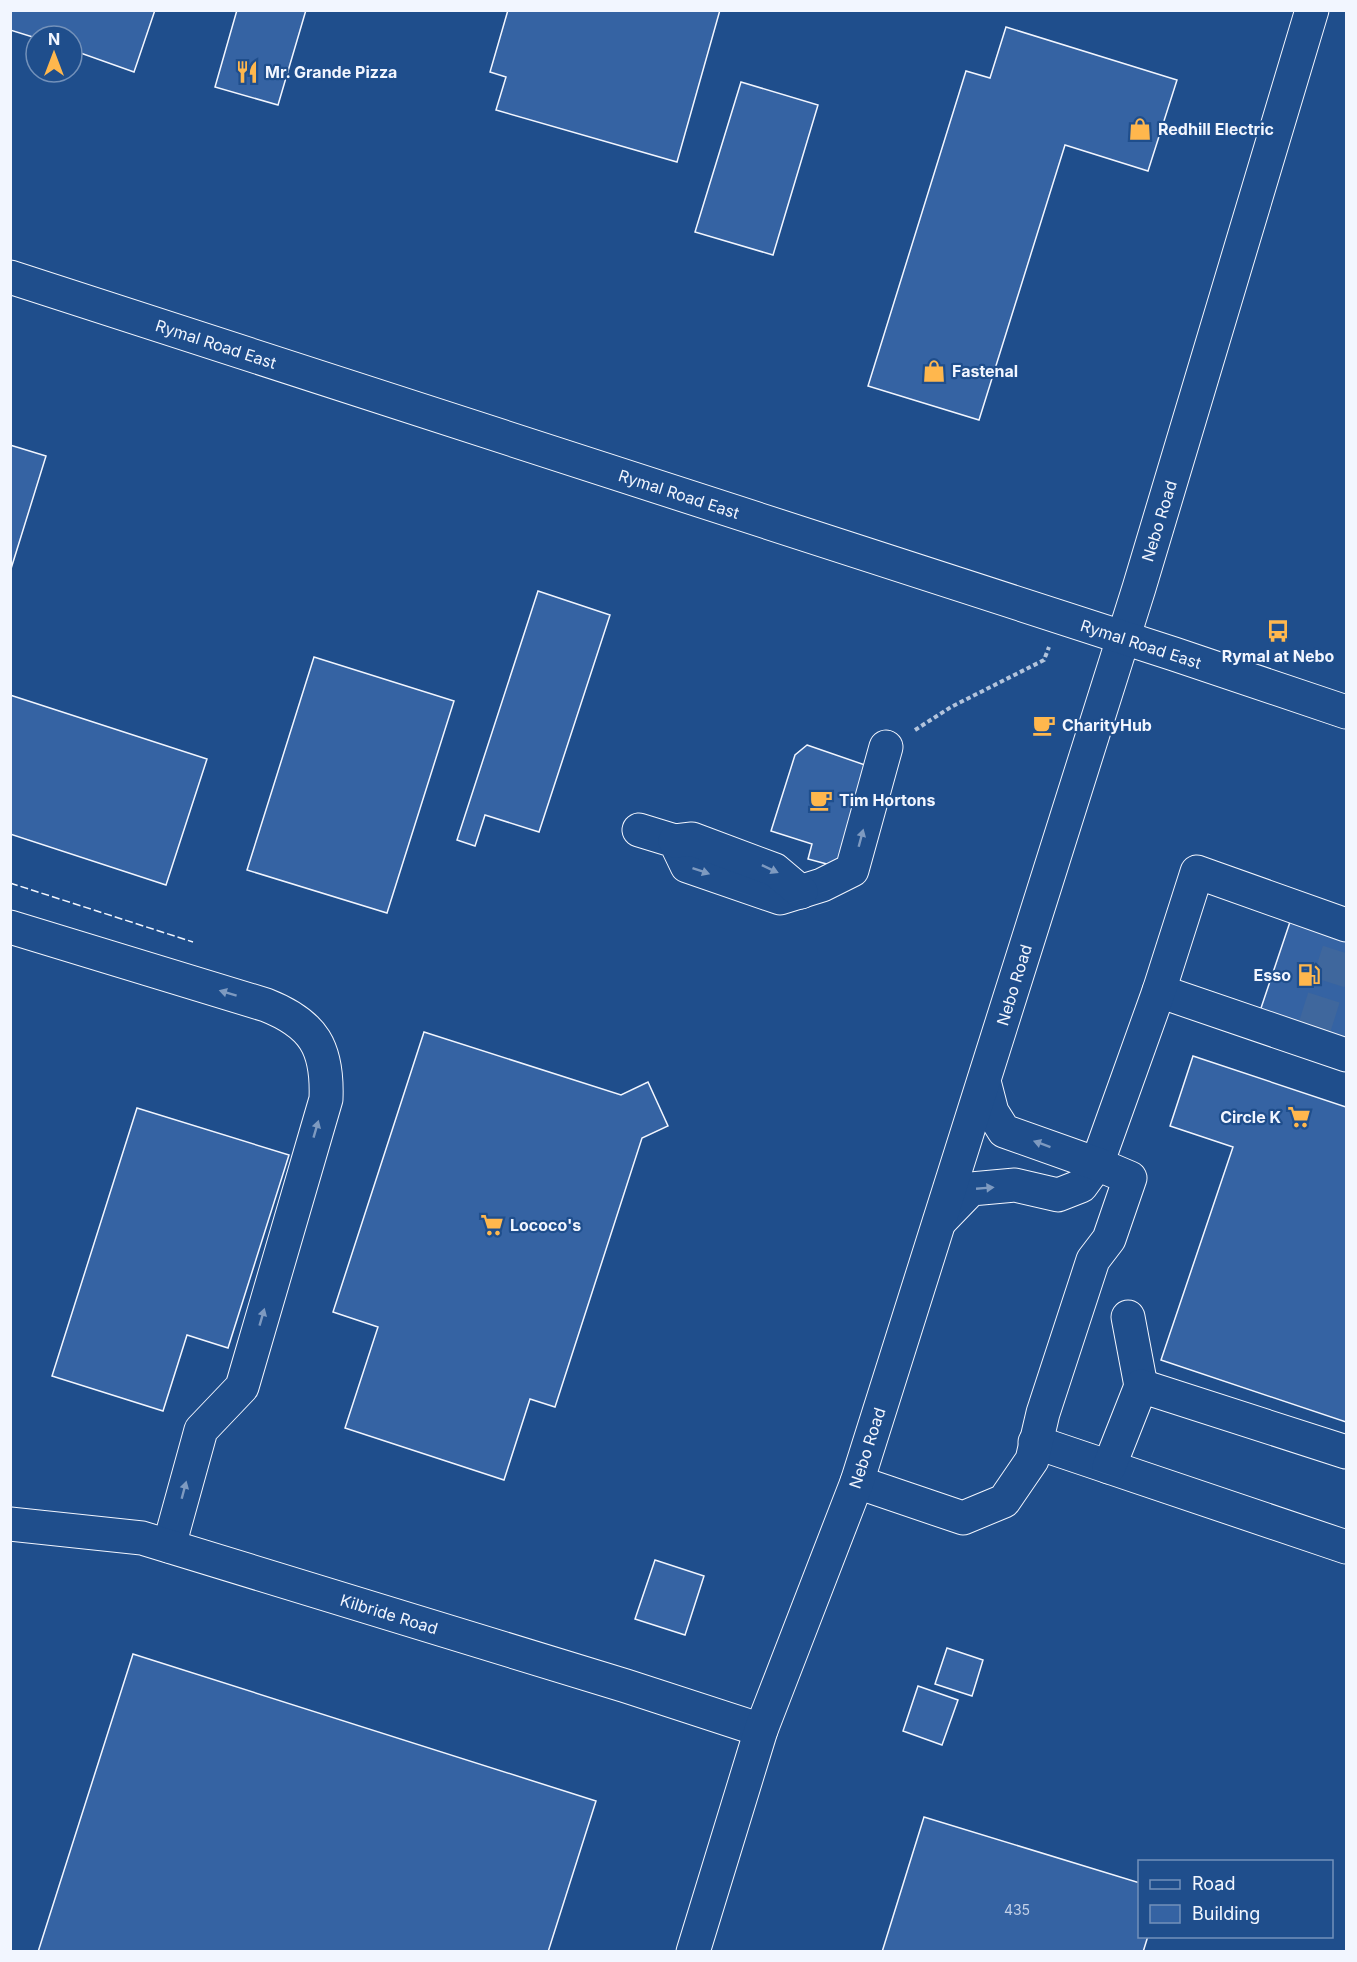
<svg xmlns="http://www.w3.org/2000/svg" width="1357" height="1962" font-family="Inter,sans-serif">
	<style>
		.building { fill: #3563a3; stroke: #f2f6ff; stroke-width: 1.5 }
		.lines { fill: none; stroke-linecap: round; stroke-linejoin: round }
		.minor-tunnel { stroke: #3f679d; stroke-width: 33; stroke-dasharray: 33 16; stroke-linecap: butt }
		.minor-casing { stroke: #f2f6ff; stroke-width: 35 }
		.major-casing { stroke: #f2f6ff; stroke-width: 35 }
		.path { stroke: #b3c4dc; stroke-width: 4; stroke-dasharray: 4.5 3; stroke-linecap: butt }
		.minor { stroke: #1f4e8c; stroke-width: 33 }
		.major { stroke: #1f4e8c; stroke-width: 33 }
		.fence { stroke: #f2f6ff; stroke-width: 1.5; stroke-dasharray: 8 3; stroke-linecap: butt }
		.oneway { fill: #7e9ac0 }
		.labels { text-anchor: middle; stroke-width: 4.5; stroke-linejoin: round; paint-order: stroke }
		.number-label { font-size: 14px; fill: #c3d1e8 }
		.poi-label { font-size: 16px; font-weight: bold; fill: #f2f6ff; stroke: #1f4e8c; text-anchor: start }
		.street-label { font-size: 16px; fill: #f2f6ff; stroke: #1f4e8c }
	</style>
	<rect width="100%" height="100%" fill="#1f4e8c"/>
	<!-- building -->
	<g class="building">
		<polygon points="10,10 155,10 134,72 72,50 72,36 36,36 36,38 10,30"/>
		<polygon points="237,10 306,10 278,105 215,87"/>
		<polygon points="508,10 720,10 677,162 496,110 506,77 490,72"/>
		<polygon points="1006,27 1177,80 1148,171 1065,145 979,420 868,386 966,71 990,78"/>
		<polygon points="741,82 818,105 773,255 695,232"/>
		<polygon points="10,445 46,456 10,572"/>
		<polygon points="538,591 610,615 539,832 485,815 475,846 457,840"/>
		<polygon points="314,657 454,701 387,913 247,870"/>
		<polygon points="10,695 207,759 166,885 10,834"/>
		<polygon points="807,745 865,765 838,867 808,859 812,844 771,831 795,755"/>
		<polygon points="1291,919 1346,938 1346,1041 1260,1011"/>
		<polygon points="424,1032 621,1095 648,1082 668,1126 642,1138 555,1407 530,1399 504,1480 345,1428 378,1327 333,1312"/>
		<polygon points="1193,1056 1346,1107 1346,1422 1161,1360 1233,1147 1170,1126"/>
		<polygon points="137,1108 289,1155 228,1348 187,1335 163,1411 52,1376"/>
		<polygon points="655,1560 704,1576 685,1635 635,1619"/>
		<polygon points="947,1648 983,1660 972,1696 935,1684"/>
		<polygon points="133,1654 596,1801 548,1952 38,1952"/>
		<polygon points="918,1686 958,1700 942,1745 903,1731"/>
		<polygon points="924,1817 1140,1883 1140,1936 1148,1936 1143,1952 882,1952"/>
	</g>
	<g class="lines">
		<!-- minor-tunnel -->
		<polyline class="minor-tunnel" points="1314,1029 1343,937"/>
		<!-- minor casing -->
		<g class="minor-casing">
			<g id="minor">
				<polyline points="639,830 675,841 687,866 780,898 822,885 852,870 886,747"/>
				<polyline points="675,841 692,839 775,870 801,892"/>
				<path d="M10 927 266 1005C314 1024 328 1048 326 1099L242 1387 201 1430 169 1546"/>
				<polyline points="1159,991 1346,1055"/>
				<polyline points="942,1219 971,1189 1015,1185 1058,1195 1081,1186 1097,1164 1159,991 1197,872 1346,925"/>
				<polyline points="1128,1317 1141,1386"/>
				<polyline points="1035,1442 1346,1547"/>
				<polyline points="1109,1467 1141,1386 1346,1452"/>
				<polyline points="857,1482 963,1518 1004,1501 1032,1460 1043,1413 1093,1260 1109,1239 1130,1178 1097,1164 1004,1131 992,1112 984,1081"/>
				<polyline points="10,1524 142,1538 626,1686 761,1730"/>
				<polyline points="693,1952 761,1730 857,1482 1139,588 1312,10"/>
			</g>
		</g>
		<!-- major casing -->
		<g class="major-casing">
			<polyline id="major" points="10,277 1174,654 1346,712"/>
		</g>
		<!-- path -->
		<polyline class="path" points="915,730 951,707 1044,660 1049,647"/>
		<!-- minor -->
		<use href="#minor" class="minor"/>
		<!-- major -->
		<use href="#major" class="major"/>
		<!-- fence -->
		<polyline class="fence" points="10,883 193,942"/>
	</g>
	<!-- one-way arrows -->
	<defs><path id="oneway-solid" d="M-6-.8H1V-3.2L6.5 0L1 3.2V.8H-6Z" transform="scale(1.5)"/></defs>
	<g class="oneway">
		<use href="#oneway-solid" transform="translate(861 838) rotate(-75)"/>
		<use href="#oneway-solid" transform="translate(770 869) rotate(25)"/>
		<use href="#oneway-solid" transform="translate(701 871) rotate(19)"/>
		<use href="#oneway-solid" transform="translate(228 993) rotate(-163)"/>
		<use href="#oneway-solid" transform="translate(316 1129) rotate(-74)"/>
		<use href="#oneway-solid" transform="translate(1042 1144) rotate(-160)"/>
		<use href="#oneway-solid" transform="translate(985 1188) rotate(-5)"/>
		<use href="#oneway-solid" transform="translate(262 1317) rotate(-74)"/>
		<use href="#oneway-solid" transform="translate(184 1490) rotate(-75)"/>
	</g>
	<!-- icons -->
	<defs>
		<g id="restaurant-bare" transform="scale(1.8)"><path d="M-5-6h1v4h1v-4h1v4h1v-4h1v5L-1.5 .5V6h-2V.5L-5-1ZM5-6V6H3V1.5H1.5Q1.5-4 5-6Z" fill="#ffb74d" stroke="#1f4e8c" stroke-width="2.5" paint-order="stroke"/></g>
		<g id="shop-bare" transform="scale(1.8)"><path d="M-5-2.5h2.3a2.7 3.5 0 0 1 5.4 0H5L5.5 6h-11ZM-1.5-2.5h3a1.5 2.3 0 0 0-3 0Z" fill="#ffb74d" stroke="#1f4e8c" stroke-width="2.5" paint-order="stroke"/></g>
		<g id="bus-bare" transform="scale(1.8)"><path d="M-5-6H5V4H4V6H2V4H-2V6H-4V4H-5ZM-3.5-4V0h7V-4ZM-3.5 1.2v1.5H-2V1.2ZM2 1.2v1.5H3.5V1.2Z" fill="#ffb74d" stroke="#1f4e8c" stroke-width="2.5" paint-order="stroke"/></g>
		<g id="cafe-bare" transform="scale(1.8)"><path d="M-5.5-4.5H6V0H3Q3 3.5 0 3.5H-2.5Q-5.5 3.5-5.5 0ZM3-3.2v2h1.7v-2ZM-6 4.5H4V6H-6Z" fill="#ffb74d" stroke="#1f4e8c" stroke-width="2.5" paint-order="stroke"/></g>
		<g id="fuel-bare" transform="scale(1.8)"><path d="M-5.5-6h7V0h2V4h1.3V-2.5L3-4.5l.8-.8L6-3V5H2.5V1h-1V6h-7ZM-4.2-4.7v3.2H.2V-4.7Z" fill="#ffb74d" stroke="#1f4e8c" stroke-width="2.5" paint-order="stroke"/></g>
		<g id="supermarket-bare" transform="scale(1.8)"><path d="M-6-5.5h2.5l.6 2H6L4.5 2H-2.5L-4.4-4H-6ZM-1.5 3.2a1.3 1.3 0 1 0 .1 0ZM3 3.2a1.3 1.3 0 1 0 .1 0Z" fill="#ffb74d" stroke="#1f4e8c" stroke-width="2.5" paint-order="stroke"/></g>
	</defs>
	<g fill-rule="evenodd">
		<use href="#restaurant-bare" x="247" y="72"/>
		<use href="#shop-bare" x="1140" y="129"/>
		<use href="#shop-bare" x="934" y="371"/>
		<use href="#bus-bare" x="1278" y="631"/>
		<use href="#cafe-bare" x="1044" y="725"/>
		<use href="#cafe-bare" x="821" y="800"/>
		<use href="#fuel-bare" x="1309" y="975"/>
		<use href="#supermarket-bare" x="1299" y="1117"/>
		<use href="#supermarket-bare" x="492" y="1225"/>
	</g>
	<g class="labels">
		<!-- number labels -->
		<g class="number-label">
			<text x="1017" y="1915">435</text>
		</g>
		<!-- poi labels -->
		<g class="poi-label">
			<text x="265" y="78">Mr. Grande Pizza</text>
			<text x="1158" y="135">Redhill Electric</text>
			<text x="952" y="377">Fastenal</text>
			<text x="1278" y="662" text-anchor="middle">Rymal at Nebo</text>
			<text x="1062" y="731">CharityHub</text>
			<text x="839" y="806">Tim Hortons</text>
			<text x="1291" y="981" text-anchor="end">Esso</text>
			<text x="1281" y="1123" text-anchor="end">Circle K</text>
			<text x="510" y="1231">Lococo's</text>
		</g>
		<!-- street labels -->
		<g class="street-label">
			<text transform="translate(216 344) rotate(18)" y="6">Rymal Road East</text>
			<text transform="translate(679 494) rotate(18)" y="6">Rymal Road East</text>
			<text transform="translate(1159 521) rotate(-73)" y="6">Nebo Road</text>
			<text transform="translate(1141 644) rotate(18)" y="6">Rymal Road East</text>
			<text transform="translate(1014 985) rotate(-73)" y="6">Nebo Road</text>
			<text transform="translate(867 1448) rotate(-72)" y="6">Nebo Road</text>
			<text transform="translate(389 1614) rotate(17)" y="6">Kilbride Road</text>
		</g>
	</g>
	<!-- border -->
	<rect width="1357" height="1962" fill="none" stroke="#f2f6ff" stroke-width="24"/>
	<!-- legend -->
	<rect x="1138" y="1860" width="195" height="78" fill="#1f4e8c" stroke="#7391ba" stroke-width="1.5"/>
	<rect x="1150" y="1880" width="30" height="9" fill="#1f4e8c" stroke="#7391ba" stroke-width="1.5"/>
	<text x="1192" y="1890" font-size="18" fill="#f2f6ff">Road</text>
	<rect x="1150" y="1905" width="30" height="18" fill="#3563a3" stroke="#7391ba" stroke-width="1.5"/>
	<text x="1192" y="1920" font-size="18" fill="#f2f6ff">Building</text>
	<!-- north arrow -->
	<g transform="translate(54 54)"><circle r="28" fill="#1f4e8c" stroke="#7391ba" stroke-width="1.5"/>
	<path d="M0-4.5L10 22L0 15L-10 22Z" fill="#ffb74d"/>
	<text y="-9" font-size="16" font-weight="bold" text-anchor="middle" fill="#f2f6ff">N</text>
	</g>
</svg>
